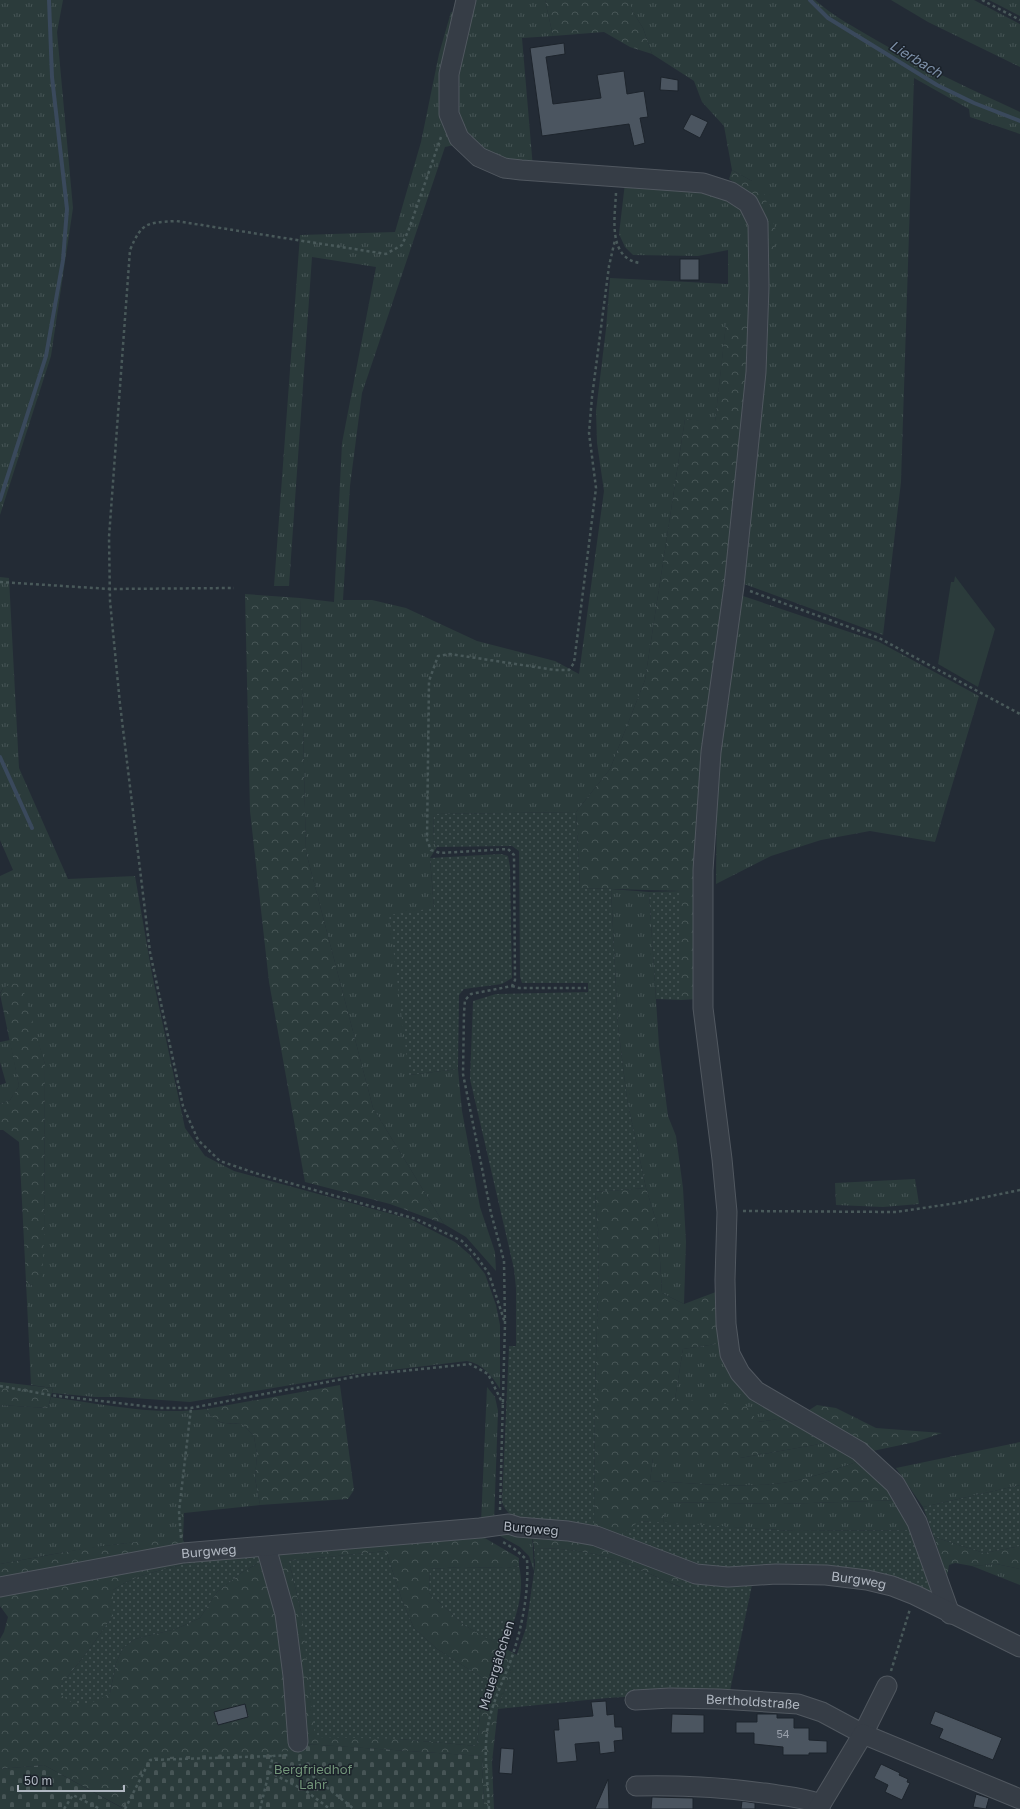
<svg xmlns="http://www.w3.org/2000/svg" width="1020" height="1809" font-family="'Golos Text',sans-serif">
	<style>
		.grass { fill: url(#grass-tufts) }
		.forest { fill: url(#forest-crowns); fill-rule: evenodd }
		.cemetery { fill: url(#cemetery-stones) }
		.park { fill: url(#park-dots) }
		.pitch { fill: #2b3b3b }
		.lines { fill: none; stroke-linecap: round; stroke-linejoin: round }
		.stream { stroke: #3a495c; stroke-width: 4 }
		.building { fill: #4b5560; stroke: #1d242c }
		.minor-casing { stroke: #515860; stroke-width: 21 }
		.path { stroke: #49595a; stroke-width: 2.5; stroke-dasharray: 3 3; stroke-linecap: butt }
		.minor { stroke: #363d46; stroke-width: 19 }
		.labels { text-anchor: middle; stroke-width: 3; stroke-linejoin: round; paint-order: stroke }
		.number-label { font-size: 11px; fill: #989faa }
		.street-label { font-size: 13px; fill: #b1b8c2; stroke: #1b222a }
		.park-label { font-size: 13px; fill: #729579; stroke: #1b222a }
		.water-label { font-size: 14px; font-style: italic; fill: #7c8fa7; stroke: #1b222a }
	</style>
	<defs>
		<pattern id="grass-tufts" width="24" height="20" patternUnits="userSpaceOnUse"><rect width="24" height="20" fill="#2b3b3b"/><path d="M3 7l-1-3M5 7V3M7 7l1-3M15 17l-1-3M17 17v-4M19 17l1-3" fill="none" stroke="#475556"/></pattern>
		<pattern id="forest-crowns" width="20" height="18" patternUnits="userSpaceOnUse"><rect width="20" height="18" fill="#2b3b3b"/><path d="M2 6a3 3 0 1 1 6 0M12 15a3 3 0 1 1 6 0" fill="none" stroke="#475556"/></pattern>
		<pattern id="cemetery-stones" width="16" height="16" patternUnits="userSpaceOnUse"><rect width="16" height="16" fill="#2b3b3b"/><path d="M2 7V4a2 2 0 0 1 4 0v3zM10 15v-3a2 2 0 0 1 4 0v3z" fill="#475556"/></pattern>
		<pattern id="park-dots" width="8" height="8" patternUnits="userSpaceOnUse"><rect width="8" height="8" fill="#2b3b3b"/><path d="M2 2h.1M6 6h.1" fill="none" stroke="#475556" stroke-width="1.8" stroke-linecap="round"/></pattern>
	</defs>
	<rect width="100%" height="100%" fill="#232b35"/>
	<!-- grass -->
	<g class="grass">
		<polygon points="0,0 63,0 57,32 73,208 51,356 0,515"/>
		<polygon points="469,0 545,0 553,36 522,38 533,168 480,152 453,112"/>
		<path d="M631 0H815C833 16 854 27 876 40 922 67 971 89 1020 112V134L970 117 969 109 914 78 901 482 883 635 744 584 752 181 732 170 724 126 702 102 694 81 652 54 643 28 631 9Z"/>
		<polygon points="891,0 974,0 1020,24 1020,67 928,22"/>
		<polygon points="989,0 1020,0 1020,16"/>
		<polygon points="451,12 459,14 454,145 445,147 362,393 350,486 343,600 372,600 406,608 477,641 555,661 579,674 604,491 597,443 596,411 606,329 610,278 728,284 728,250 698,256 633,255 625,247 619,234 625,183 692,186 741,203 749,220 753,323 726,324 715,423 685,419 645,680 610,769 576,812 434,814 433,840 437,847 430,858 434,909 409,1075 458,1069 462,1111 480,1207 495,1252 496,1271 466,1237 444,1224 373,1108 306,852 300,598 334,602 342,443 376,267 312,257 289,586 274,586 300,235 395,232 421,142 439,54"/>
		<path d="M0 577 9 578 19 768 68 879 135 876 152 974 185 1128 205 1156 234 1171 410 1219 455 1242 470 1255 485 1274 496 1305 500 1325V1389C492 1376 483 1364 467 1361L350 1375 190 1402 119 1397H95L52 1393 53 1388 31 1385 26 1282 33 1286 44 1237 45 1064 35 1032 3 988 0 993V876L13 870 0 840Z"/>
		<polygon points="740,595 879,642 979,696 935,842 870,831 821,840 771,856 716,884 717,763"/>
		<polygon points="611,889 649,892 659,1046 668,1116 676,1136 683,1188 686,1242 684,1304 662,1293 658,1227 646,1188 627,1099 618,1026"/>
		<polygon points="10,1040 19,1086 10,1100 0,1104 0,1085 6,1083 0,1062 0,1042"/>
		<polygon points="915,1179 919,1204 883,1207 836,1205 835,1183"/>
		<polygon points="723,1343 790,1417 758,1422 675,1399 683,1349"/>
		<polygon points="487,1387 495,1397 498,1411 494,1522 481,1523"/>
		<path d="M51 1397C102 1404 155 1416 206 1409 216 1425 224 1423 242 1424L254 1436 257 1455 255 1478 260 1505 184 1513 183 1540C121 1540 61 1553 0 1564V1405L48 1408Z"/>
		<path d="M831 1442 862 1460C836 1469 810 1479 782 1483 739 1489 694 1483 650 1481L653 1458H740Z"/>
		<polygon points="1020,1442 1020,1485 923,1507 896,1468"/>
		<polygon points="900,1500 915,1530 794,1531 663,1523 665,1502 781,1504"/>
		<polygon points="493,1532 532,1533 534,1571 529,1556 520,1547"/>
		<polygon points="996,1564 1020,1569 1020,1585 972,1566"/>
	</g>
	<!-- forest -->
	<g class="forest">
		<polygon points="545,0 631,0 631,9 643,28 652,54 630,47 604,32 553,36"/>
		<polygon points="732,170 752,181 764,194 776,231 774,259 764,264 747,191 729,179"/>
		<polygon points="726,323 753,323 699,999 681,1000 681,891 580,888 576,812 610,769 645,680 685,419 715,422"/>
		<polygon points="245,594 300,598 306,852 373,1108 444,1224 390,1204 305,1182 269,982 250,811"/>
		<polygon points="13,983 22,985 45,1064 44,1237 42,1282 33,1286 26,1282 19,1142 3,1130 0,1130 0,1104 10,1100 19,1086 0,994 3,988"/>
		<path d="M646 1188 658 1227 662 1293 684 1304 721 1290 723 1343 683 1349 675 1399 746 1406 758 1422 790 1417 831 1442 740 1458H653L650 1481C694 1483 739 1489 782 1483 810 1479 836 1469 862 1460L900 1500 781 1504 666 1502 663 1523 640 1521 624 1539 594 1526 595 1393 599 1259 595 1192Z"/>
		<polygon points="0,1382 53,1388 48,1408 0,1405"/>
		<path d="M340 1385 354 1490 348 1499 260 1505 255 1478 257 1455 254 1436 242 1424C224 1423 216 1425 206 1409Z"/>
		<polygon points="817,1405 836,1408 876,1428 942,1433 915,1442 868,1452 803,1414"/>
		<path d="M532 1533 574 1538 659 1568 683 1580 681 1587C662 1580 645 1571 627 1564 597 1552 566 1548 534 1548Z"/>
		<path d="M478 1534 519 1558V1566L506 1568 462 1567 430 1569 429 1593 464 1625 517 1655 498 1709 492 1762 494 1809H484L482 1756 305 1744 294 1751 123 1808 44 1765 0 1769V1639L4 1632 8 1617 0 1606V1593L189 1558V1563C162 1570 137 1574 113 1590V1616L85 1655 60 1686 110 1693 116 1663 123 1648 135 1639 176 1629 200 1618 217 1592 241 1573 285 1548ZM386 1551 403 1603 414 1628 437 1649 489 1682 480 1713 477 1746 399 1739 302 1616 289 1561Z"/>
		<polygon points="934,1537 984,1553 1020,1546 1020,1569 996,1564 972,1566 955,1563 949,1565 947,1577"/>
		<polygon points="152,1540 183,1540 188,1549 0,1584 0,1564 87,1548"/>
	</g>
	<!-- cemetery -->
	<polygon class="cemetery" points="293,1744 305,1744 482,1756 484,1809 0,1809 0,1769 44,1765 122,1808 147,1758 293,1751"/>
	<!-- park -->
	<g class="park">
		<path d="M576 812 580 888 611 889 618 1026 627 1099 646 1188 595 1192 599 1259 595 1393 594 1526C568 1525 512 1533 502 1502L509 1346H516V1288L514 1269 470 1079 473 1001 496 994 588 992V983H522L520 977 519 851 512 846 437 847 433 840 434 814Z"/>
		<polygon points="501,854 508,856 510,867 512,978 502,984 464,989 459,995 458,1069 409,1075 389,915 434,908 430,858"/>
		<polygon points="681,891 681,1000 656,999 649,892"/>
		<polygon points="1020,1485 1020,1546 984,1553 934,1537 923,1507"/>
		<polygon points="640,1521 794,1531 915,1530 939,1592 931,1597 698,1569 624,1539 622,1534"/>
		<path d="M261 1548 265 1559 241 1573 217 1592 200 1618 176 1629 135 1639 123 1648 116 1663 110 1693C92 1704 78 1710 61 1695L60 1686 85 1655 113 1616V1590C137 1574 162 1570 189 1563V1558Z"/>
		<path d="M534 1548C566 1548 597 1552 627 1564 645 1571 662 1580 680 1587L683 1580 696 1583 753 1580 730 1691 607 1698 498 1709 526 1628 535 1565Z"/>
		<polygon points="386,1551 403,1603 414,1628 437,1649 489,1682 480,1713 477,1746 399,1739 315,1737 302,1616 289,1561"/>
		<path d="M519 1566C526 1594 514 1622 504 1648L464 1625 429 1593 430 1569 462 1567 506 1568Z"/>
	</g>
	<!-- pitch -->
	<polygon class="pitch" points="955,576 995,629 978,687 938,664 951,582 954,582"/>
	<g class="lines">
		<!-- stream -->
		<g class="stream">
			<polyline points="810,0 828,18 937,85 974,103 1020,121"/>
			<polyline points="0,500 46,356 63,260 67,209 52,77 49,0"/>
			<polyline points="0,757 32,828"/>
		</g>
	</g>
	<!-- building -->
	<g class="building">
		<polygon points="564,43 565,54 546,57 553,104 601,98 597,75 624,71 627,94 644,91 648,117 640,118 645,143 634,146 629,124 542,136 530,48"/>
		<polygon points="661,77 678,80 678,91 660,90"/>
		<polygon points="691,114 708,122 700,138 683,129"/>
		<rect x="680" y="259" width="19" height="21"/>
		<polygon points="606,1701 607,1715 614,1714 615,1727 622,1727 623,1740 614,1741 615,1752 600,1754 599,1742 575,1744 577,1761 557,1763 554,1730 559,1730 558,1719 593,1716 591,1702"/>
		<polygon points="245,1704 248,1717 218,1725 214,1712"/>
		<polygon points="935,1711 1002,1738 993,1760 939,1738 943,1729 930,1724"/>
		<polygon points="672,1714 704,1715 704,1733 671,1733"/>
		<polygon points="757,1714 777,1714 777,1718 794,1718 794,1728 809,1728 809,1740 827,1741 827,1753 809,1753 809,1755 783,1755 783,1747 754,1744 754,1733 736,1733 736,1722 757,1722"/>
		<polygon points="501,1748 514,1749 512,1774 499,1773"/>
		<polygon points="881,1764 900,1773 899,1775 908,1779 907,1782 910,1783 902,1800 885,1792 888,1785 874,1778"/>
		<polygon points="608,1779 609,1809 595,1809"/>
		<polygon points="976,1794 989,1798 986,1809 973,1807"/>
		<polygon points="652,1797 693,1798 693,1809 651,1809"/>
		<polygon points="742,1801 755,1803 755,1809 741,1809"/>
	</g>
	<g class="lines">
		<!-- minor casing -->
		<g class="minor-casing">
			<g id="minor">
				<polyline points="466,0 449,74 449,114 459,138 479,157 504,168 521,170 703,183 731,192 748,203 758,223 759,287 756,372 734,586 711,752 703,870 703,1008 722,1159 727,1212 725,1280 726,1324 730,1354 740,1373 756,1391 859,1451 895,1484 917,1522 950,1614"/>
				<polyline points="266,1547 285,1614 293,1676 298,1742"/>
				<path id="s1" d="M0 1587 183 1553 480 1528 509 1524 518 1527 568 1531 596 1536 696 1574 728 1577 776 1574 826 1575 867 1580 892 1586 915 1595 1020 1647"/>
				<path id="s2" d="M635 1700 670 1698 719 1699 798 1704 822 1712 863 1734 887 1686"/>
				<path d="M636 1786C679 1785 721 1787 764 1793 784 1796 802 1797 821 1804"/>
				<polyline points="818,1809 863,1734 1020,1799"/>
			</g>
		</g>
		<!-- path -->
		<g class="path">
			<polyline points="982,0 1020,20"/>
			<path d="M441 137 409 229 402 245 386 254 176 221C146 223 142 222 130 250L109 537 110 601 120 704 150 952 183 1106 198 1140 220 1161 255 1173 416 1219 462 1241 477 1257 489 1274 505 1323"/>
			<path d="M616 193C615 217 607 258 640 263"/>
			<polyline points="0,582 110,589 234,588"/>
			<polyline points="750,591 879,638 1020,714"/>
			<polyline points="512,986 519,988 586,988"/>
			<polyline points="743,1211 896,1212 957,1203 1020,1190"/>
			<polyline points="0,1386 50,1395 160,1408 191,1408 364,1375 470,1364 488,1374 503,1404"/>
			<polyline points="500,1510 505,1323 504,1261 491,1213 463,1074 464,1013 465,1000 471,994 512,986 515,980 514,855 508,849 440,853 431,850 427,840 429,681 438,656 450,654 555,670 569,670 574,663 596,488 589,433 592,397 609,266 615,240"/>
			<polyline points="181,1538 179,1511 191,1408"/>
			<polyline points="891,1671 910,1609"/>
			<polyline points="299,1758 300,1766 354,1809"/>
			<polyline points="269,1772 306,1791 330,1809"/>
			<polyline points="64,1809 73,1795 100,1809"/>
			<polyline points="125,1809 150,1760 273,1756"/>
			<polyline points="260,1809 273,1756 290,1755"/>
			<path d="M489 1809C488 1783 483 1751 488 1726 492 1702 504 1680 512 1657 522 1627 529 1592 527 1560L516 1550 503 1542"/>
		</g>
		<!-- minor -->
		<use href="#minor" class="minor"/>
	</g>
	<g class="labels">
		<!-- number labels -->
		<g class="number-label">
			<text x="783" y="1738">54</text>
		</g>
		<!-- street labels -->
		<g class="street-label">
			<text transform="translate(531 1528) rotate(5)" y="5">Burgweg</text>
			<text dy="5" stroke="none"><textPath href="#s1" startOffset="212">Burgweg</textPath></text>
			<text dy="5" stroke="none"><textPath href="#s1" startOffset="872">Burgweg</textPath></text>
			<text transform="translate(496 1665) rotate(-73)" y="5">Mauergäßchen</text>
			<text dy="5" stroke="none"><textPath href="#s2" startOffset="118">Bertholdstraße</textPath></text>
		</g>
		<!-- park labels -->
		<g class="park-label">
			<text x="313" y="1774">Bergfriedhof<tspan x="313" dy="15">Lahr</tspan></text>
		</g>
		<!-- water labels -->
		<g class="water-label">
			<text transform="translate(916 59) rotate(31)" y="5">Lierbach</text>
		</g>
	</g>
	<!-- scale -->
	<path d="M18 1785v6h106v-6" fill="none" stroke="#b1b8c2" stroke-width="2"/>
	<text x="24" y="1785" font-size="12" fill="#b1b8c2" stroke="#1b222a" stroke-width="3" paint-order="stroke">50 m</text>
</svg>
